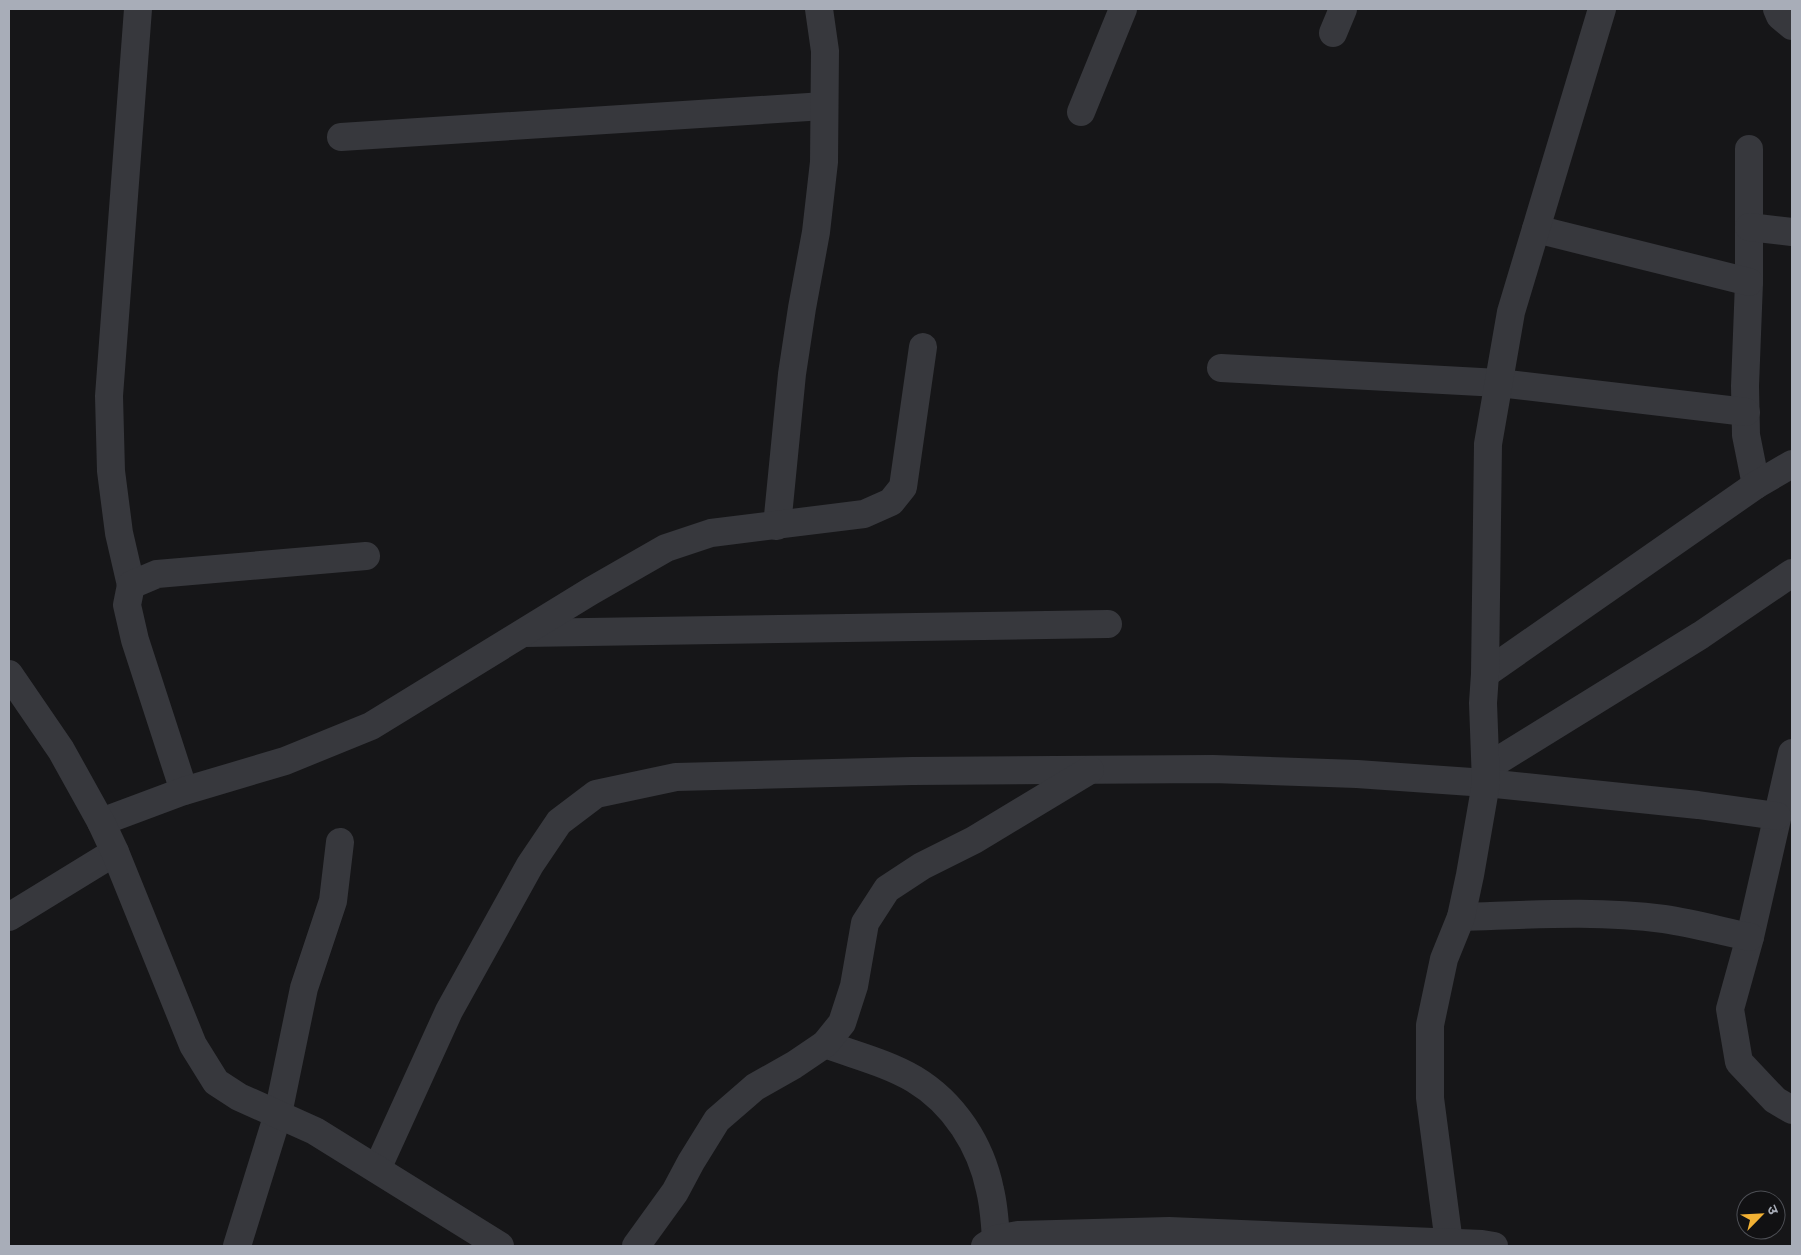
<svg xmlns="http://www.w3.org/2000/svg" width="1801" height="1255" font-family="Cabin,'Noto Sans Devanagari',sans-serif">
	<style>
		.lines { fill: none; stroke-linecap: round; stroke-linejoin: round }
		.minor { stroke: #37383d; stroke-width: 28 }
		.tertiary { stroke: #37383d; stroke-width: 28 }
	</style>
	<rect width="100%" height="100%" fill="#161618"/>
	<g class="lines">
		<!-- minor -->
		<g class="minor">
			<polyline points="1777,9 1780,16 1792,26"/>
			<polyline points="1333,33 1343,9"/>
			<polyline points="1081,112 1123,9"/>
			<polyline points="341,137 824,106"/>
			<polyline points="1749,149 1749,282 1745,386 1746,435 1756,485"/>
			<polyline points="1749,227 1792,232"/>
			<polyline points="1536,229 1749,282"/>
			<polyline points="1221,368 1499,383 1746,412"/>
			<polyline points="777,526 792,374 802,308 816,232 824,162 825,51 819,9"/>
			<polyline points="131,585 119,533 111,471 109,396 138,9"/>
			<polyline points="524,633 1108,624"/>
			<polyline points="1485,674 1756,485 1792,464"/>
			<polyline points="1792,753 1750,937 1730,1009 1739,1062 1775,1100 1792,1110"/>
			<polyline points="1486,768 1701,635 1792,573"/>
			<polyline points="184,791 135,640 127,605 131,585 157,574 366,556"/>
			<polyline points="101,822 184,791 285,761 371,726 591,591 666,548 711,533 864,514 891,502 903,487 923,347"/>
			<polyline points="9,917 115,852"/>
			<path d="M1461 917C1528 915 1596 910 1664 919 1692 923 1721 931 1750 937"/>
			<path d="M825 1044C854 1055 887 1063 914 1079 954 1103 981 1145 990 1190 994 1206 995 1223 996 1239"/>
			<polyline points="377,1169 449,1011 530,865 559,822 596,794 676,777 912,771 1213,769 1357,774 1486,783 1698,805 1777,816"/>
			<polyline points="1449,1243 1430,1098 1430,1025 1444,959 1461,917 1470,875 1486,783 1483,703 1485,674 1488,444 1511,312 1602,9"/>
			<polyline points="237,1246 278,1114 304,988 333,901 340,842"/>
			<polyline points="636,1246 675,1192 691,1162 717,1120 755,1087 794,1065 825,1044 842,1023 854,986 865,923 887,889 922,866 974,840 1090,770"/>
			<polyline points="985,1246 996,1239 1018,1235 1169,1231 1482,1244 1494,1246"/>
		</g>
		<!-- tertiary -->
		<polyline class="tertiary" points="9,674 61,750 101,822 115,852 193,1045 216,1082 239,1097 315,1131 500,1246"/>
	</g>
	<!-- border -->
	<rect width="1801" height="1255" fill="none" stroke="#a8adb8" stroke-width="20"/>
	<!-- north arrow -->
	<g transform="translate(1761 1215) rotate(66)"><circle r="24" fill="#111113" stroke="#4d4f55"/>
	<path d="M0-4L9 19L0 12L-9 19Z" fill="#f2b134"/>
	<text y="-8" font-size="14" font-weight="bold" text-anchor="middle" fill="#a8adb8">उ</text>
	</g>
</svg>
